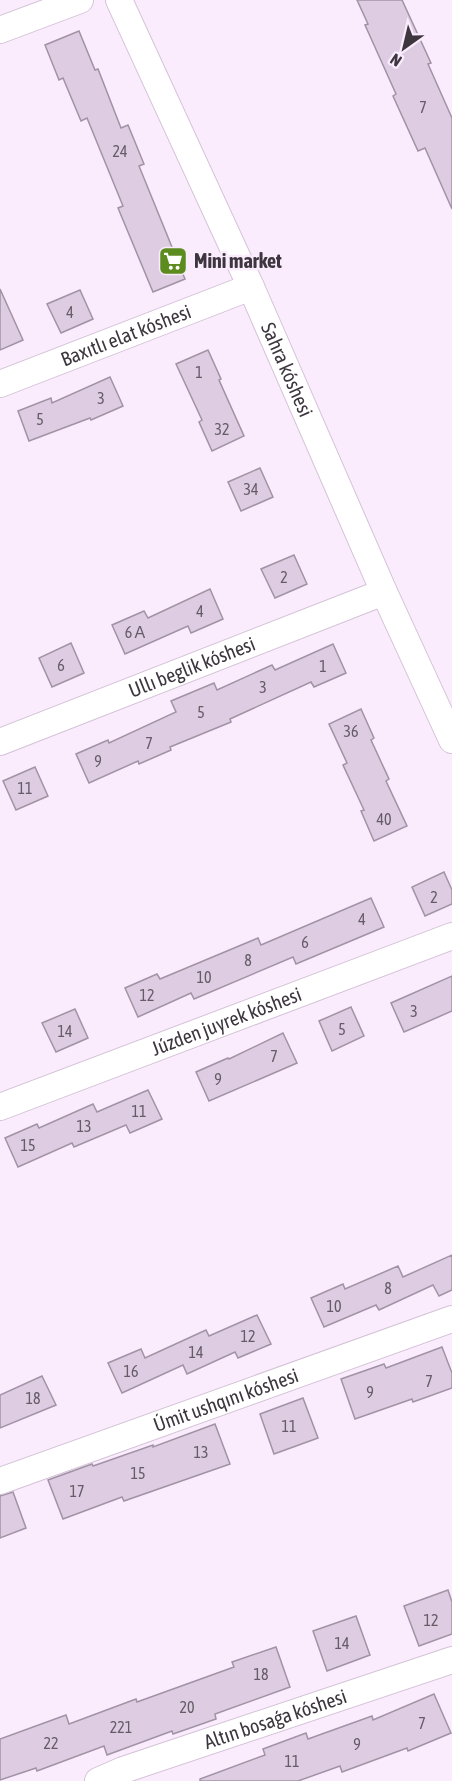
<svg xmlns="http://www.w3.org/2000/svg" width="452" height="1781" font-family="'Asap Condensed',sans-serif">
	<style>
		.building { fill: #decde2; stroke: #a292a6; stroke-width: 1.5 }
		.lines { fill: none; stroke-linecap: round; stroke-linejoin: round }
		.minor-casing { stroke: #d4c2d7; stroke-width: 28 }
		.minor { stroke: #fff; stroke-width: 26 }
		.labels { text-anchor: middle; stroke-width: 5; stroke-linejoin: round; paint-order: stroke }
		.number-label { font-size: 16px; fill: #655c68 }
		.poi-label { font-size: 20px; font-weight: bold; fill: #3d363f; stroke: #faebfd; text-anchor: start }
		.street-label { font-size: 20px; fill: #3d363f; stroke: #faebfd }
	</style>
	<rect width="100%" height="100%" fill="#faebfd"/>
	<!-- building -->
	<g class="building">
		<polygon points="357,0 402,0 431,63 428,64 452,118 452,209 425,148 418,151 393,96 396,94 365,25 368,24"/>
		<polygon points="79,31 95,70 98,69 121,128 128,125 144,164 139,166 185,279 153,292 118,208 123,206 87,118 81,121 63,78 59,80 45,45"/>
		<polygon points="0,289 23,340 0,350"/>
		<polygon points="80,290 93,319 61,333 47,304"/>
		<polygon points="208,350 221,379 219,380 244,436 212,451 199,422 202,420 176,364"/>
		<polygon points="110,377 123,406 91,420 90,418 29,441 18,411 51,398 52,403"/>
		<polygon points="260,468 273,497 241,511 228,482"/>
		<polygon points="294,555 307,584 275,598 261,569"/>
		<polygon points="210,589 223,619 191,633 188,626 125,654 112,625 144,611 148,618"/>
		<polygon points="71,643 84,673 52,687 39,658"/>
		<polygon points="333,644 346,673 314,687 311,682 230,719 231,722 170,747 171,750 139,764 138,761 89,783 76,754 108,740 109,743 176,712 171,701 214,683 217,690 272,665 275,670"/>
		<polygon points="361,709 374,738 371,740 389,779 386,781 407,826 374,841 361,811 364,810 343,765 347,763 329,724"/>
		<polygon points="35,767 48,796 16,810 3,781"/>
		<polygon points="444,872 452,890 452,904 425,916 412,887"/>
		<polygon points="371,898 384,927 296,964 293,957 194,999 191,993 138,1017 125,988 157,974 160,979 258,938 261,945"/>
		<polygon points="452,976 452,1011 404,1032 391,1003"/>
		<polygon points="351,1007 364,1036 332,1051 319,1021"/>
		<polygon points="75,1009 88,1038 56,1052 42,1023"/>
		<polygon points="283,1033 297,1063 209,1101 196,1072 228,1058 229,1059"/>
		<polygon points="148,1090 162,1119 130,1133 126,1125 74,1147 72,1143 18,1167 5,1138 37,1124 39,1128 93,1104 97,1112"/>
		<polygon points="452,1255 452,1290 439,1296 433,1285 379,1310 376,1305 324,1327 311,1298 343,1284 345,1289 398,1266 403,1277"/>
		<polygon points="257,1315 271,1344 238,1358 235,1352 187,1374 183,1365 122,1393 108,1363 141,1349 145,1358 206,1330 209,1336"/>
		<polygon points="442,1347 452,1373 452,1388 413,1402 412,1399 355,1419 341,1379 384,1364 386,1368"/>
		<polygon points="42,1376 56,1405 0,1428 0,1395"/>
		<polygon points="303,1398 318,1438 274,1454 260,1414"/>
		<polygon points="215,1424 230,1464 124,1501 122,1497 63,1519 48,1480 92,1464 93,1466 153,1445 153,1447"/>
		<polygon points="13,1492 26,1528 0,1538 0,1496"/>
		<polygon points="448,1590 452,1602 452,1634 419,1646 404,1606"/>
		<polygon points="356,1616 370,1655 327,1671 313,1631"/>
		<polygon points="276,1647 290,1687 215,1714 216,1719 173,1734 172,1731 107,1755 104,1746 37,1771 36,1768 0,1780 0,1739 66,1715 69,1724 136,1699 137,1702 234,1667 232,1662"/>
		<polygon points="434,1694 451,1733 408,1751 407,1748 342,1772 340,1766 298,1781 200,1781 200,1779 265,1755 263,1749 306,1733 308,1739 372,1716 373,1720"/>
	</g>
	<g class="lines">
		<!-- minor casing -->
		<g class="minor-casing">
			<g id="minor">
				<path id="s1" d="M119 0 251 287 384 592 452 740"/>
				<polyline points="0,30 80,0"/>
				<path id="s2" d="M0 384 251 287"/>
				<path id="s3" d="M0 742 384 592"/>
				<path id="s4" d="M0 1107 452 936"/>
				<path id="s5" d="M0 1481 452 1319"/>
				<path id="s6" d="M98 1781 123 1770 452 1660"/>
			</g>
		</g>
		<!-- minor -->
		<use href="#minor" class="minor"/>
	</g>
	<!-- icons -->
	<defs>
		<g id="supermarket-square" transform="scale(1.5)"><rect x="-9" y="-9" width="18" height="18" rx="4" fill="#5c8b1e" stroke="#faebfd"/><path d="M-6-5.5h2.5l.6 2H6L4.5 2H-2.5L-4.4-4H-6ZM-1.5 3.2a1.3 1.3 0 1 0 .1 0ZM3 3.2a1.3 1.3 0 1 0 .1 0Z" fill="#fff"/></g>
	</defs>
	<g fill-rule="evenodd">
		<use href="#supermarket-square" x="173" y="261"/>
	</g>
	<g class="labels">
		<!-- number labels -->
		<g class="number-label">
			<text x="423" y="113">7</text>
			<text x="120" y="157">24</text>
			<text x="70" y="318">4</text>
			<text x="199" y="378">1</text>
			<text x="101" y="404">3</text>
			<text x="40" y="425">5</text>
			<text x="222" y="435">32</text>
			<text x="251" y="495">34</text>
			<text x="284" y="583">2</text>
			<text x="200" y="617">4</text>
			<text x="135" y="638">6 А</text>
			<text x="61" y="671">6</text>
			<text x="323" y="672">1</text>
			<text x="263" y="693">3</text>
			<text x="201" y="718">5</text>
			<text x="351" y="737">36</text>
			<text x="149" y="749">7</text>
			<text x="98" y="767">9</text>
			<text x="25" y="794">11</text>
			<text x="384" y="825">40</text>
			<text x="434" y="903">2</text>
			<text x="362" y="925">4</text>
			<text x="305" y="948">6</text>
			<text x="248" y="966">8</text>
			<text x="204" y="983">10</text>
			<text x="147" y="1001">12</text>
			<text x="414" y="1017">3</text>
			<text x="342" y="1035">5</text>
			<text x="65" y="1037">14</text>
			<text x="274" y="1062">7</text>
			<text x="218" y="1085">9</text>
			<text x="139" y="1117">11</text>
			<text x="84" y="1132">13</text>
			<text x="28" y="1151">15</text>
			<text x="388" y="1294">8</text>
			<text x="334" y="1312">10</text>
			<text x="248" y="1342">12</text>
			<text x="196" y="1358">14</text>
			<text x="131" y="1377">16</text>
			<text x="429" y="1387">7</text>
			<text x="370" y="1398">9</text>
			<text x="33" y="1404">18</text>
			<text x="289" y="1432">11</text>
			<text x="201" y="1458">13</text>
			<text x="138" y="1479">15</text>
			<text x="77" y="1497">17</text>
			<text x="431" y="1626">12</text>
			<text x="342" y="1649">14</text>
			<text x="261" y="1680">18</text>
			<text x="187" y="1713">20</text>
			<text x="422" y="1729">7</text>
			<text x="121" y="1733">221</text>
			<text x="51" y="1749">22</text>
			<text x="357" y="1750">9</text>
			<text x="292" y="1767">11</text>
		</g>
		<!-- poi labels -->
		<g class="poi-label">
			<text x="194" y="268">Mini market</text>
		</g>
		<!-- street labels -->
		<g class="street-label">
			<text dy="7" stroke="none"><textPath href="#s2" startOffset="135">Baxıtlı elat kóshesi</textPath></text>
			<text dy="7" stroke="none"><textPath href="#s1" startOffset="406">Sahra kóshesi</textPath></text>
			<text dy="7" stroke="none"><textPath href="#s3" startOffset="206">Ullı beglik kóshesi</textPath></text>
			<text dy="7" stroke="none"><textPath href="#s4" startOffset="242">Júzden juyrek kóshesi</textPath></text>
			<text dy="7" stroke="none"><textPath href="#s5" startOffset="240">Úmit ushqını kóshesi</textPath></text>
			<text dy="7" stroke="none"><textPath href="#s6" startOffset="188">Altın bosaǵa kóshesi</textPath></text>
		</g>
	</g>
	<!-- north arrow -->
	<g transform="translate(404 48) rotate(214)" stroke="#faebfd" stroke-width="4.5" paint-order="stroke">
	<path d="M0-4.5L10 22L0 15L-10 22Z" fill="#3d363f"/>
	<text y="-9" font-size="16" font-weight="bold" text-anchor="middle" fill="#3d363f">N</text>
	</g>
</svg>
